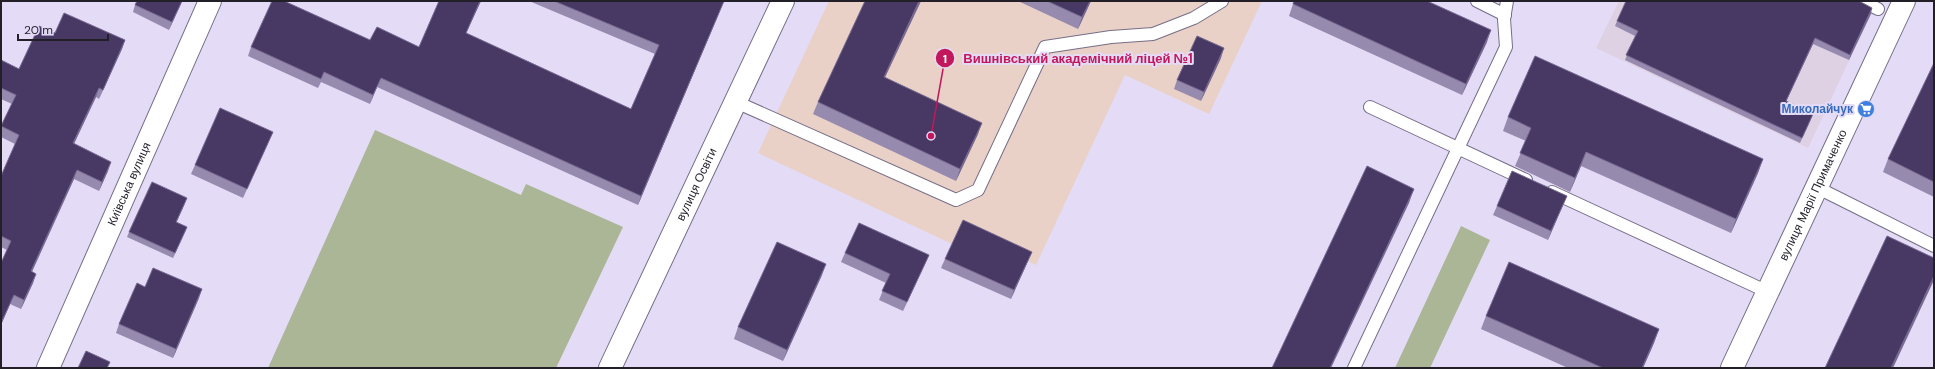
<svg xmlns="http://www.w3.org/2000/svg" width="1935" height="369" font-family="'DM Sans',sans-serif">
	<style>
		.commercial { fill: #dfd1e4 }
		.education { fill: #e9d1c7 }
		.green { fill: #abb696 }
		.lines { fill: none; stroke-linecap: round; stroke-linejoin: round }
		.service-casing { stroke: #766e87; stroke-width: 14 }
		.minor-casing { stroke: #766e87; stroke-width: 24 }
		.service { stroke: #fff; stroke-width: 12 }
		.minor { stroke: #fff; stroke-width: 22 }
		.wall { fill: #968aae }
		.shaded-wall { fill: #776990 }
		.building { fill: #483864; stroke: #776990 }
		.labels { text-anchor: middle; stroke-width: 4; stroke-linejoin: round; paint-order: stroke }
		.shop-label { font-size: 12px; font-weight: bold; fill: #366cbe; stroke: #e4dbf7; text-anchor: end }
		.street-label { font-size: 12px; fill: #221f29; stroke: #e4dbf7 }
		.leader { fill: none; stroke: #c2185b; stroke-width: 1.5 }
		.callout-dot { fill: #c2185b; stroke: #e4dbf7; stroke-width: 1.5 }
		.mark-label { font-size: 12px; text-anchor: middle; font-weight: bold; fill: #fff }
		.callout-label { font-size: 13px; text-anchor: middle; font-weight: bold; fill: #c2185b; stroke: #e4dbf7; stroke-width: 4; stroke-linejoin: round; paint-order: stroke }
	</style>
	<rect width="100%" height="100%" fill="#e4dbf7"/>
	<!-- commercial -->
	<polygon class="commercial" points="1619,1 1877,1 1808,148 1596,48"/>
	<!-- education -->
	<polygon class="education" points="829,1 1262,1 1209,114 1125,75 1036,265 959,229 952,244 758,153"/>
	<!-- green -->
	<g class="green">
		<polygon points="375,130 521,195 526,184 623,227 556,368 268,368"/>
		<polygon points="1461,226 1490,240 1430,368 1395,368"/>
	</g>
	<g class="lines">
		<!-- service casing -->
		<g class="service-casing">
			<g id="service">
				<polyline points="1477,1 1505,15"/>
				<polyline points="1862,1 1878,9"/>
				<polyline points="736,102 956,200 978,190 1045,47 1111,37 1153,34 1194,18 1222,1"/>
				<polyline points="1370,107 1526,180"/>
				<polyline points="1816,187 1934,246"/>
				<polyline points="1552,192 1768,292"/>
				<polyline points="1354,368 1506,47 1504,19 1507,1"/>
			</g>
		</g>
		<!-- minor casing -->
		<g class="minor-casing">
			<g id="minor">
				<path id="s1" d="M48 368 210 1"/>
				<path id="s2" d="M610 368 783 1"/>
				<path id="s3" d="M1732 368 1904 1"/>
			</g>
		</g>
		<!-- service -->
		<use href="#service" class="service"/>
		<!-- minor -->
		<use href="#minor" class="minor"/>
	</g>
	<!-- wall -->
	<g class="wall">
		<polygon points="182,1 169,30 133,12 135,5"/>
		<polygon points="439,1 481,1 466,33 631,109 655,54 529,1 724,1 638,205 377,87 370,104 321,82 318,88 248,56 251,47 370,40 419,47"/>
		<polygon points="921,1 885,77 978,134 956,181 813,114 818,102"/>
		<polygon points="1018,1 1091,1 1078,29"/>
		<polygon points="1294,1 1487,42 1462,95 1289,16"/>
		<polygon points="1872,8 1849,60 1813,44 1786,101 1811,119 1800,143 1625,60 1635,36 1615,26 1617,21"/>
		<polygon points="55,33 125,40 122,49 99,99 96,97 74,144 108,171 99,191 74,179 32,272 36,274 33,283 21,309 10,304 1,325 1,263 7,250 1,247 1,176 15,144 1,137 1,127 12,104 1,99 1,60 19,69"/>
		<polygon points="1221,58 1201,101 1174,89 1177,80"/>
		<polygon points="1934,63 1934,197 1883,172 1888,159"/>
		<polygon points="1508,117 1763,159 1758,173 1731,233 1581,166 1570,192 1515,166 1526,141 1503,131"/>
		<polygon points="273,132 269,141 243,198 191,174 195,165"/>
		<polygon points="1567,196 1563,205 1548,240 1493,215 1497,206"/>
		<polygon points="185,203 176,223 187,227 173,258 127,237 129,232"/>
		<polygon points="1032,252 1028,261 1011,299 941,268 945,259"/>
		<polygon points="845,253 929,255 925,264 903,311 879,300 886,283 841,262"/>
		<polygon points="822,275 783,361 734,339 738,327"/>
		<polygon points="145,287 199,298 173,358 116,333 119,324"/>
		<polygon points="1486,316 1659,329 1654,343 1643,368 1568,368 1481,329"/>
	</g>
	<!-- shaded-wall -->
	<g class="shaded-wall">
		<polygon points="182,1 180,6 169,30 172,22"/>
		<polygon points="480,1 481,1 462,42 466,33"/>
		<polygon points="724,1 638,205 641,196"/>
		<polygon points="919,1 921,1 880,88 884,77"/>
		<polygon points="1090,1 1091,1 1078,29 1082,17"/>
		<polygon points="1872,8 1871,14 1849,60 1850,55"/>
		<polygon points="1491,30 1487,42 1462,95 1466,84"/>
		<polygon points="1815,38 1813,44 1784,106 1786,101"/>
		<polygon points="125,40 122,49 99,99 103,90"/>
		<polygon points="1224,48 1221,58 1201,101 1204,92"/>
		<polygon points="381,78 377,87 370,104 373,95"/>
		<polygon points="99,88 96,97 70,152 73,143"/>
		<polygon points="982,123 978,134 956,181 960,169"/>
		<polygon points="1586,152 1581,166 1570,192 1575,178"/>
		<polygon points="1763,159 1758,173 1731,233 1736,219"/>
		<polygon points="111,162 108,171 99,191 102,182"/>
		<polygon points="77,170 74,179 28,280 31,271"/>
		<polygon points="1414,189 1409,203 1331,368 1330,368"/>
		<polygon points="1567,196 1563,205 1548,240 1551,231"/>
		<polygon points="187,198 185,203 174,228 176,222"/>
		<polygon points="187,227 185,232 173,258 175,253"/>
		<polygon points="1032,252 1028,261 1011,299 1014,290"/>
		<polygon points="929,255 925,264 903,311 907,302"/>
		<polygon points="826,264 822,275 783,361 787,350"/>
		<polygon points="36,274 33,283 21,309 24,300"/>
		<polygon points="1934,276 1934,280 1893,368 1891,368"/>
		<polygon points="202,289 199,298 173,358 176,349"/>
		<polygon points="14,295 10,304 1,325 1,323"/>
		<polygon points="1659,329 1654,343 1643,368 1642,368"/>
	</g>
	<!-- building -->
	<g class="building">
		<polygon points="137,1 182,1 172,22 135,5"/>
		<polygon points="272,1 284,1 370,40 377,27 419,47 439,1 480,1 466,33 631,109 659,45 554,1 724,1 641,196 381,78 373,95 324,72 321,79 251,47"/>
		<polygon points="865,1 919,1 884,77 982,123 960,169 818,102"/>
		<polygon points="1047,1 1090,1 1082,17"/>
		<polygon points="1294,1 1427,1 1491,30 1466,84 1293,4"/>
		<polygon points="1626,1 1859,1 1872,8 1850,55 1815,38 1786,101 1813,114 1802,138 1626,55 1638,31 1617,21"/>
		<polygon points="64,13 125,40 103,90 99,88 73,143 111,162 102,182 77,170 31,271 36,274 24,300 14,295 1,323 1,263 11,241 1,236 1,176 19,135 1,126 16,95 1,88 1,60 19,69 39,26 55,33"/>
		<polygon points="1197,36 1224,48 1204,92 1177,80"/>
		<polygon points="1535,56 1763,159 1736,219 1586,152 1575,178 1520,153 1531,128 1508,117"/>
		<polygon points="1934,63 1934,182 1888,159"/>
		<polygon points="220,108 273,132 247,189 195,165"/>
		<polygon points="1367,166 1414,189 1330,368 1272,368"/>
		<polygon points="1512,171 1567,196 1551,231 1497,206"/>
		<polygon points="152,182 187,198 176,222 187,227 175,253 129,232"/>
		<polygon points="963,220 1032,252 1014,290 945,259"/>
		<polygon points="859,223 929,255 907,302 882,291 890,274 845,253"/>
		<polygon points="1887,236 1934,258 1934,276 1891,368 1825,368"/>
		<polygon points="777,242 826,264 787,350 738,327"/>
		<polygon points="1509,262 1659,329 1642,368 1603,368 1486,316"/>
		<polygon points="153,268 202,289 176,349 119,324 137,283 145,287"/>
		<polygon points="86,351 110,362 107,368 78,368"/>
	</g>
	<!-- icons -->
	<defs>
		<g id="supermarket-disc" transform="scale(0.9)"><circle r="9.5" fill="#3f7fe0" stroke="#e4dbf7"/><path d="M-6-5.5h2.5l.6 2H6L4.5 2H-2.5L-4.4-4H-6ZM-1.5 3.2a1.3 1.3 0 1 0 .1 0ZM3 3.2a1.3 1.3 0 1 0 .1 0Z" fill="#fff"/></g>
	</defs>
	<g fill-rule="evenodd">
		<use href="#supermarket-disc" x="1866" y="109"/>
	</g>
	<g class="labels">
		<!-- shop labels -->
		<g class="shop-label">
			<text x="1853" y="113">Миколайчук</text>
		</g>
		<!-- street labels -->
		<g class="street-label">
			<text dy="4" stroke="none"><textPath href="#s1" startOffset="201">Київська вулиця</textPath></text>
			<text dy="4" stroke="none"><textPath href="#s2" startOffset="203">вулиця Освіти</textPath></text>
			<text dy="4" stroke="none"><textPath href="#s3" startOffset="191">вулиця Марії Примаченко</textPath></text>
		</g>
	</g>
	<!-- callouts -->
	<path class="leader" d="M931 136L945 58"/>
	<g class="callout-dot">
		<circle cx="931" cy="136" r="4"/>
		<circle cx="945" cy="58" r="10"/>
	</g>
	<g class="mark-label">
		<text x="945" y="63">1</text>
	</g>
	<g class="callout-label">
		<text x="1078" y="63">Вишнівський академічний ліцей №1</text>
	</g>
	<!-- border -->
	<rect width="1935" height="369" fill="none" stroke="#221f29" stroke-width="4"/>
	<!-- scale -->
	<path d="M18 34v6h90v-6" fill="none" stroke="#221f29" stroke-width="2"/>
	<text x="24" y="34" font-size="12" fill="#221f29" stroke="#e4dbf7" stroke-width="3" paint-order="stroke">20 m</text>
</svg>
